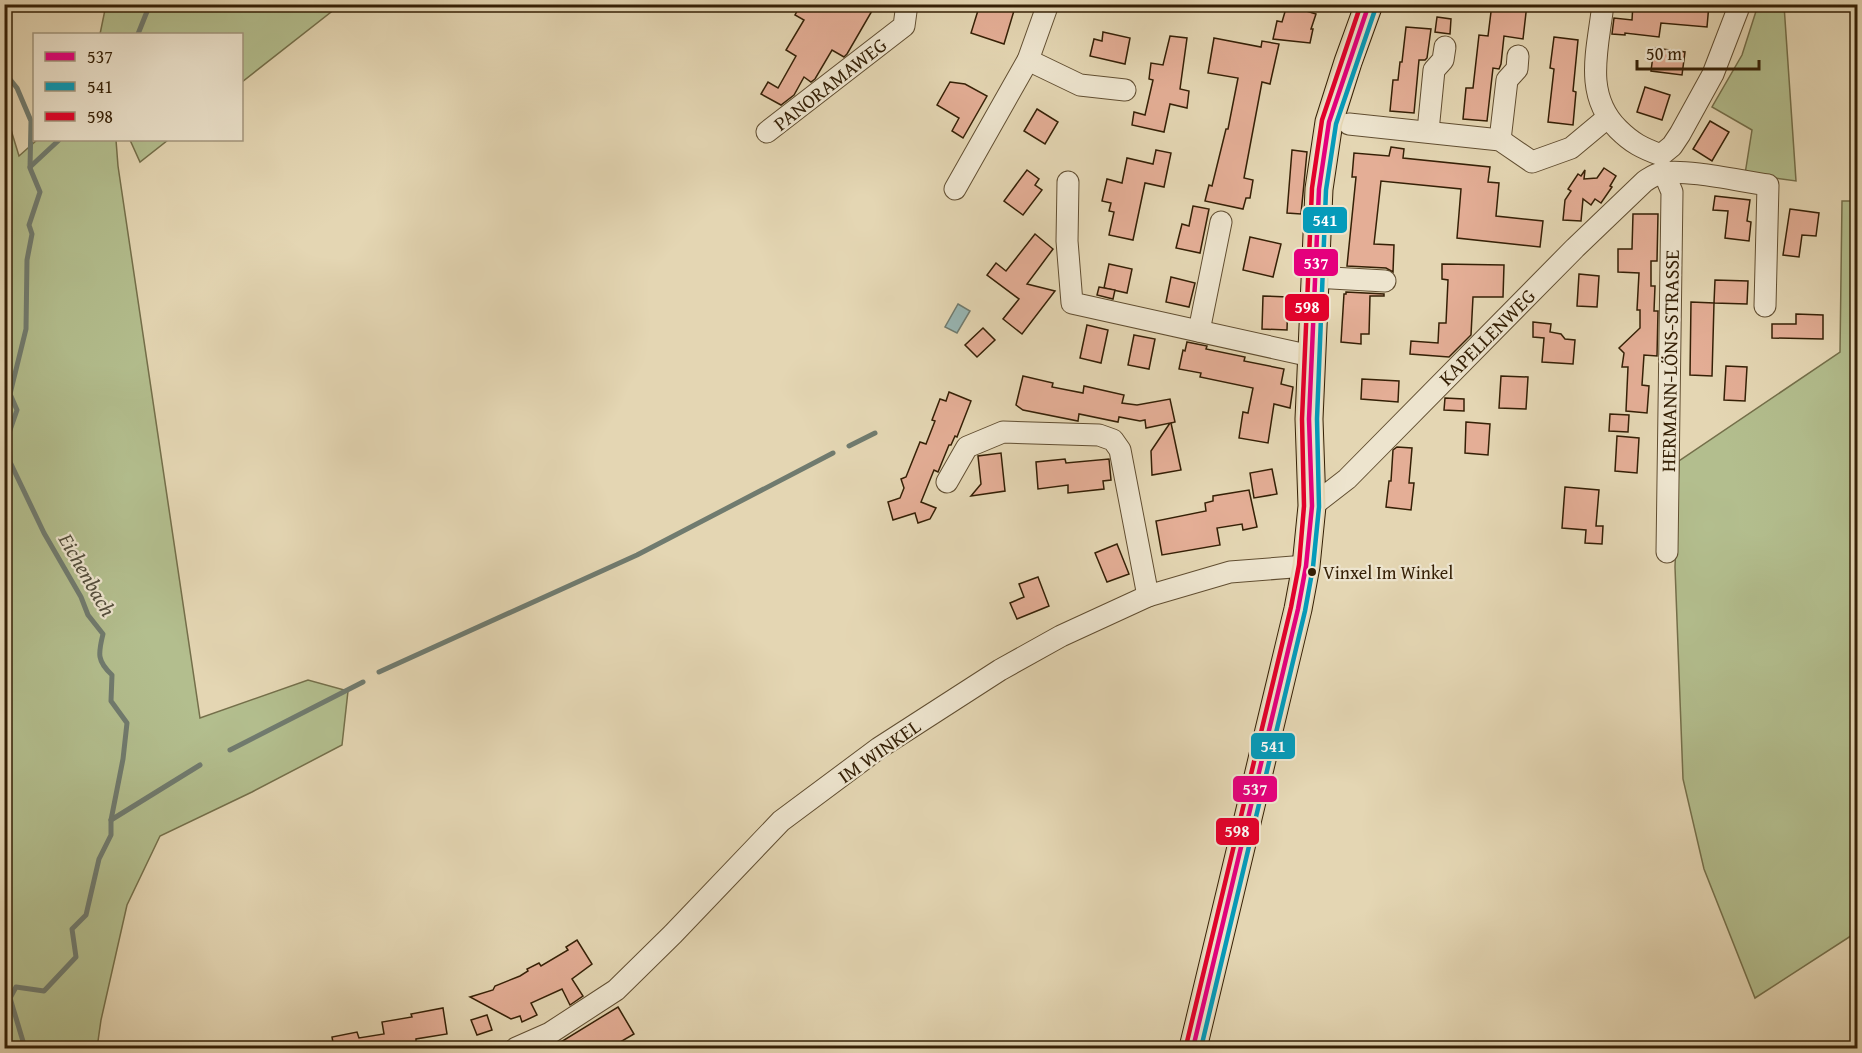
<svg xmlns="http://www.w3.org/2000/svg" width="1862" height="1053" font-family="'Gentium Book Plus',serif">
	<style>
		.green { fill: #b3be8e; stroke: #746f4a; stroke-width: 1.5 }
		.water { fill: #98b7b5; stroke: #707b6f; stroke-width: 1.5 }
		.lines { fill: none; stroke-linecap: round; stroke-linejoin: round }
		.stream { stroke: #707b6f; stroke-width: 5 }
		.building { fill: #e4ae96; stroke: #352006; stroke-width: 1.5 }
		.minor-casing { stroke: #614e31; stroke-width: 23 }
		.major-casing { stroke: #352006; stroke-width: 29 }
		.minor { stroke: #ede4ce; stroke-width: 21 }
		.major { stroke: #e4d6b3; stroke-width: 27 }
		.bus-1-casing { stroke: #ede4ce; stroke-width: 9 }
		.bus-2-casing { stroke: #ede4ce; stroke-width: 9 }
		.bus-3-casing { stroke: #ede4ce; stroke-width: 9 }
		.bus-1 { stroke: #e5007d; stroke-width: 4.5 }
		.bus-2 { stroke: #059bba; stroke-width: 4.5 }
		.bus-3 { stroke: #e4002b; stroke-width: 4.5 }
		.bus-dot { fill: #352006; stroke: #ede4ce; stroke-width: 2 }
		.labels { text-anchor: middle; stroke-width: 4.5; stroke-linejoin: round; paint-order: stroke }
		.bus-label { font-size: 18px; fill: #352006; stroke: #ede4ce; text-anchor: start }
		.street-label { font-size: 20px; fill: #352006; stroke: #ede4ce }
		.water-label { font-size: 21px; font-style: italic; fill: #534d3b; stroke: #ede4ce }
		.line-badge { stroke: #ede4ce; stroke-width: 2 }
		.badge-label { font-size: 16px; text-anchor: middle; font-weight: bold; fill: #fff }
	</style>
	<rect width="100%" height="100%" fill="#e4d6b3"/>
	<filter id="stains"><feTurbulence type="fractalNoise" baseFrequency=".00333" numOctaves="4"/><feColorMatrix values="0 0 0 0 .2 0 0 0 0 .09 0 0 0 0 .02 0 0 0 .5 -.17"/></filter>
	<radialGradient id="worn" r=".72"><stop offset=".6" stop-color="#630" stop-opacity="0"/><stop offset="1" stop-color="#630" stop-opacity=".3"/></radialGradient>
	<!-- green -->
	<g class="green">
		<polygon points="106,5 106,4 340,5 242,82 242,34 100,34"/>
		<polygon points="1758,5 1784,5 1796,181 1745,174 1752,130 1712,107 1742,55"/>
		<polygon points="4,117 8,120 19,156 37,140 116,140 118,166 200,718 308,680 348,691 342,745 252,792 160,836 127,905 101,1020 97,1048 5,1048"/>
		<polygon points="130,140 168,140 140,162"/>
		<polygon points="1842,201 1857,201 1857,932 1755,998 1704,869 1683,779 1675,567 1679,461 1840,352"/>
	</g>
	<!-- water -->
	<polygon class="water" points="958,304 970,311 957,333 945,327"/>
	<g class="lines">
		<!-- stream -->
		<g class="stream">
			<polyline points="138,34 150,4"/>
			<path d="M4 72 17 88 31 121 30 168 40 192 29 225 32 234 27 260 26 329 10 394 17 410 9 433 10 462 44 533 81 597 88 615 103 634C98 654 97 661 112 675L111 701 127 723 123 759 111 820V835L99 859 86 915 72 929 76 957 44 991 16 987 10 998 25 1048"/>
			<polyline points="30,167 59,140"/>
			<polyline points="849,446 875,433"/>
			<polyline points="379,672 637,555 833,453"/>
			<polyline points="230,750 363,682"/>
			<polyline points="111,820 200,765"/>
		</g>
	</g>
	<!-- building -->
	<g class="building">
		<polygon points="801,4 876,4 847,54 844,57 832,50 815,79 811,82 804,77 794,95 781,105 761,94 768,82 778,88 796,56 786,50 804,20 795,15"/>
		<polygon points="980,4 1016,4 1004,44 971,33"/>
		<polygon points="1492,4 1527,4 1523,39 1504,36 1501,64 1499,69 1493,68 1487,121 1463,119 1466,88 1473,88 1479,35 1488,36"/>
		<polygon points="1633,4 1709,4 1707,27 1661,23 1659,37 1625,33 1625,35 1612,34 1614,18 1632,20"/>
		<polygon points="1287,5 1316,14 1311,29 1313,29 1310,43 1273,39 1277,21 1282,22"/>
		<polygon points="1437,17 1451,19 1450,34 1435,32"/>
		<polygon points="1406,27 1431,29 1427,58 1425,60 1419,60 1414,113 1390,111 1393,80 1398,80 1400,62 1402,62"/>
		<polygon points="1103,32 1130,38 1125,64 1090,56 1094,39 1102,41"/>
		<polygon points="1170,36 1187,38 1180,89 1189,91 1187,108 1170,104 1164,132 1132,125 1134,112 1145,115 1153,80 1149,79 1151,63 1163,65"/>
		<polygon points="1554,37 1578,40 1573,91 1576,92 1573,125 1548,122 1554,69 1550,68"/>
		<polygon points="1214,38 1261,47 1262,41 1279,44 1270,84 1262,82 1244,178 1253,180 1250,198 1246,198 1243,209 1205,201 1209,185 1212,186 1226,129 1228,129 1238,78 1208,73"/>
		<polygon points="1654,48 1685,52 1682,75 1651,71"/>
		<polygon points="950,82 965,84 987,96 963,138 952,131 959,118 937,105"/>
		<polygon points="1645,87 1670,95 1662,120 1637,112"/>
		<polygon points="1037,109 1058,122 1045,144 1024,131"/>
		<polygon points="1710,121 1729,132 1712,161 1693,149"/>
		<polygon points="1391,147 1404,149 1403,158 1490,167 1488,182 1499,183 1496,216 1543,221 1540,247 1457,238 1461,189 1381,181 1374,244 1394,245 1393,272 1386,268 1347,266 1356,177 1352,177 1354,153 1389,156"/>
		<polygon points="1156,150 1171,153 1164,187 1145,183 1133,240 1109,235 1114,212 1109,211 1111,203 1102,201 1107,179 1122,183 1127,158 1153,164"/>
		<polygon points="1292,150 1307,152 1301,214 1287,213"/>
		<polygon points="1604,168 1616,176 1610,186 1612,187 1601,203 1595,199 1591,205 1583,199 1581,221 1563,220 1565,200 1571,191 1568,189 1578,174 1581,176 1585,170 1584,179 1597,178"/>
		<polygon points="1027,170 1039,179 1035,185 1042,190 1023,215 1004,201"/>
		<polygon points="1715,196 1750,200 1747,221 1751,222 1749,241 1725,238 1728,211 1713,210"/>
		<polygon points="1193,206 1209,209 1200,253 1176,248 1182,224 1189,226"/>
		<polygon points="1790,209 1819,213 1816,236 1802,235 1799,257 1783,255"/>
		<polygon points="1633,214 1658,214 1657,261 1651,261 1651,286 1655,286 1654,311 1658,311 1657,356 1644,355 1642,385 1649,386 1647,413 1626,411 1628,367 1622,367 1624,353 1619,348 1640,328 1640,310 1637,310 1639,273 1618,272 1618,249 1632,249"/>
		<polygon points="1035,234 1053,249 1027,284 1055,291 1022,334 1003,319 1019,299 987,275 996,263 1006,271"/>
		<polygon points="1250,237 1281,244 1273,277 1243,270"/>
		<polygon points="1109,264 1132,269 1127,293 1104,288"/>
		<polygon points="1442,264 1504,265 1503,297 1473,297 1471,335 1449,357 1410,354 1411,341 1438,343 1439,323 1446,323 1448,280 1442,279"/>
		<polygon points="1579,274 1599,276 1597,307 1577,306"/>
		<polygon points="1171,277 1195,283 1189,307 1166,302"/>
		<polygon points="1715,280 1748,281 1747,304 1714,303"/>
		<polygon points="1099,287 1115,290 1113,299 1097,295"/>
		<polygon points="1346,292 1384,294 1384,296 1370,296 1369,334 1361,334 1361,344 1341,342 1344,294 1346,294"/>
		<polygon points="1263,296 1288,297 1287,330 1262,329"/>
		<polygon points="1691,302 1714,303 1712,376 1690,375"/>
		<polygon points="1796,314 1823,315 1823,339 1772,338 1772,324 1796,324"/>
		<polygon points="1533,322 1551,324 1550,332 1561,334 1565,339 1575,340 1573,364 1542,362 1544,338 1533,337"/>
		<polygon points="1087,325 1108,330 1101,363 1080,358"/>
		<polygon points="983,328 995,340 977,357 965,345"/>
		<polygon points="1134,335 1155,339 1149,369 1128,365"/>
		<polygon points="1187,342 1207,346 1206,349 1245,357 1244,361 1284,369 1281,384 1293,387 1290,408 1274,404 1268,443 1239,438 1243,412 1248,413 1253,388 1200,377 1201,373 1179,369 1183,350 1185,351"/>
		<polygon points="1726,366 1747,367 1745,401 1724,400"/>
		<polygon points="1023,376 1053,383 1052,387 1083,393 1084,386 1124,395 1122,403 1137,405 1170,399 1175,422 1171,423 1181,470 1152,475 1151,451 1170,423 1146,428 1145,420 1140,421 1119,417 1118,422 1079,414 1078,421 1023,410 1016,405"/>
		<polygon points="1501,376 1528,377 1526,409 1499,408"/>
		<polygon points="1362,379 1399,381 1398,402 1361,399"/>
		<polygon points="949,392 971,401 957,437 955,436 951,445 949,445 938,472 934,470 921,502 936,508 930,519 918,523 915,513 893,520 888,502 900,498 904,488 901,479 906,477 920,442 926,444 935,421 932,420 940,399 946,401"/>
		<polygon points="1445,398 1464,399 1464,411 1444,410"/>
		<polygon points="1610,414 1629,415 1628,432 1609,431"/>
		<polygon points="1466,422 1490,424 1488,455 1465,453"/>
		<polygon points="1617,436 1639,438 1637,473 1615,471"/>
		<polygon points="1397,447 1412,448 1409,483 1414,483 1411,510 1386,507 1389,481 1391,481 1393,450"/>
		<polygon points="1001,453 1005,491 971,496 981,484 978,456"/>
		<polygon points="1065,459 1066,463 1109,459 1111,480 1103,481 1104,489 1068,493 1068,485 1038,489 1036,462"/>
		<polygon points="1272,469 1277,494 1254,498 1250,473"/>
		<polygon points="1565,487 1599,490 1596,526 1603,526 1602,544 1585,543 1586,530 1562,528"/>
		<polygon points="1249,490 1257,527 1243,530 1242,524 1217,528 1220,545 1162,555 1156,521 1206,511 1205,503 1213,501 1213,496"/>
		<polygon points="1117,544 1129,574 1107,582 1095,553"/>
		<polygon points="1038,577 1049,606 1017,619 1010,603 1024,597 1019,584"/>
		<polygon points="577,940 592,964 572,979 583,996 570,1005 562,989 531,1003 537,1015 522,1022 520,1016 511,1019 470,997 493,990 495,986 520,976 528,971 527,969 539,963 541,966 568,950 566,947"/>
		<polygon points="618,1007 634,1034 610,1048 551,1048"/>
		<polygon points="443,1008 447,1034 416,1039 416,1042 403,1045 403,1048 334,1048 332,1037 357,1032 359,1038 384,1034 382,1022 412,1017 411,1014"/>
		<polygon points="487,1015 492,1030 477,1035 471,1020"/>
	</g>
	<g class="lines">
		<!-- minor casing -->
		<g class="minor-casing">
			<g id="minor">
				<path d="M1603 4C1598 49 1583 94 1618 129 1632 143 1642 148 1661 155L1672 146 1680 134 1713 74 1740 4"/>
				<polyline points="1028,60 1080,85 1125,90"/>
				<polyline points="1349,124 1500,140 1532,162 1571,148 1607,118"/>
				<polyline points="1428,131 1434,70 1443,60 1445,47"/>
				<polyline points="767,132 904,26 907,4"/>
				<polyline points="1500,140 1507,80 1517,69 1518,56"/>
				<polyline points="1664,173 1672,192 1667,552"/>
				<polyline points="1068,182 1067,241 1072,303 1311,356"/>
				<polyline points="955,189 1028,60 1048,4"/>
				<polyline points="1314,277 1385,281"/>
				<polyline points="1199,331 1221,222"/>
				<polyline points="947,482 967,447 1003,432 1099,435 1113,440 1120,450 1148,596"/>
				<path d="M1312 506 1347 479 1575 248 1645 181C1650 178 1655 174 1662 173 1688 169 1739 181 1768 185L1765 306"/>
				<polyline points="516,1048 550,1033 616,990 673,934 781,821 879,748 1000,670 1061,636 1148,596 1230,572 1306,566"/>
			</g>
		</g>
		<!-- major casing -->
		<g class="major-casing">
			<polyline id="major" points="1193,1048 1298,609 1306,566 1312,506 1309,419 1319,189 1329,122 1348,62 1369,4"/>
		</g>
		<!-- minor -->
		<use href="#minor" class="minor"/>
		<!-- major -->
		<use href="#major" class="major"/>
		<!-- bus-1 casing -->
		<g class="bus-1-casing">
			<polyline id="bus-1" points="1193,1048 1298,609 1306,566 1312,506 1309,419 1319,189 1329,122 1369,4"/>
		</g>
		<!-- bus-2 casing -->
		<g class="bus-2-casing">
			<polyline id="bus-2" points="1201,1048 1305,611 1313,567 1319,507 1317,419 1326,190 1336,124 1376,7"/>
		</g>
		<!-- bus-3 casing -->
		<g class="bus-3-casing">
			<polyline id="bus-3" points="1186,1046 1291,607 1299,565 1304,506 1302,419 1312,188 1322,120 1361,4"/>
		</g>
		<!-- bus-1 -->
		<use href="#bus-1" class="bus-1"/>
		<!-- bus-2 -->
		<use href="#bus-2" class="bus-2"/>
		<!-- bus-3 -->
		<use href="#bus-3" class="bus-3"/>
	</g>
	<!-- markers -->
	<circle class="bus-dot" cx="1312" cy="572" r="5"/>
	<g class="labels">
		<!-- bus labels -->
		<g class="bus-label">
			<text x="1323" y="579">Vinxel Im Winkel</text>
		</g>
		<!-- street labels -->
		<g class="street-label">
			<text transform="translate(830 84) rotate(-38)" y="7">PANORAMAWEG</text>
			<text transform="translate(1487 337) rotate(-45)" y="7">KAPELLENWEG</text>
			<text transform="translate(1670 361) rotate(-89)" y="7">HERMANN-LÖNS-STRASSE</text>
			<text transform="translate(879 751) rotate(-35)" y="7">IM WINKEL</text>
		</g>
		<!-- water labels -->
		<g class="water-label">
			<text transform="translate(87 575) rotate(60)" y="7">Eichenbach</text>
		</g>
	</g>
	<g class="line-badge">
		<rect x="1302" y="206" width="46" height="28" rx="6" fill="#059bba"/>
		<rect x="1293" y="248" width="46" height="29" rx="6" fill="#e5007d"/>
		<rect x="1284" y="293" width="46" height="29" rx="6" fill="#e4002b"/>
		<rect x="1250" y="732" width="46" height="28" rx="6" fill="#059bba"/>
		<rect x="1232" y="775" width="46" height="28" rx="6" fill="#e5007d"/>
		<rect x="1215" y="817" width="45" height="29" rx="6" fill="#e4002b"/>
	</g>
	<g class="badge-label">
		<text x="1325" y="226">541</text>
		<text x="1316" y="269">537</text>
		<text x="1307" y="313">598</text>
		<text x="1273" y="752">541</text>
		<text x="1255" y="795">537</text>
		<text x="1237" y="837">598</text>
	</g>
	<!-- margin -->
	<rect width="1862" height="1053" fill="none" stroke="#e4d6b3" stroke-width="24"/>
	<rect x="6" y="6" width="1850" height="1041" fill="none" stroke="#352006" stroke-width="3"/>
	<rect x="12" y="12" width="1838" height="1029" fill="none" stroke="#352006" stroke-width="1.5"/>
	<!-- legend -->
	<rect x="33" y="33" width="210" height="108" fill="#ede4ce" stroke="#a3967e" stroke-width="1.5"/>
	<rect x="45" y="52" width="30" height="9" fill="#e5007d" stroke="#a3967e" stroke-width="1.5"/>
	<text x="87" y="63" font-size="18" fill="#352006">537</text>
	<rect x="45" y="82" width="30" height="9" fill="#059bba" stroke="#a3967e" stroke-width="1.5"/>
	<text x="87" y="93" font-size="18" fill="#352006">541</text>
	<rect x="45" y="112" width="30" height="9" fill="#e4002b" stroke="#a3967e" stroke-width="1.5"/>
	<text x="87" y="123" font-size="18" fill="#352006">598</text>
	<!-- scale -->
	<path d="M1637 60v9h122v-9" fill="none" stroke="#352006" stroke-width="3"/>
	<text x="1646" y="60" font-size="18" fill="#352006" stroke="#ede4ce" stroke-width="4.5" paint-order="stroke">50 m</text>
	<rect width="100%" height="100%" filter="url(#stains)"/>
	<rect width="100%" height="100%" fill="url(#worn)"/>
</svg>
